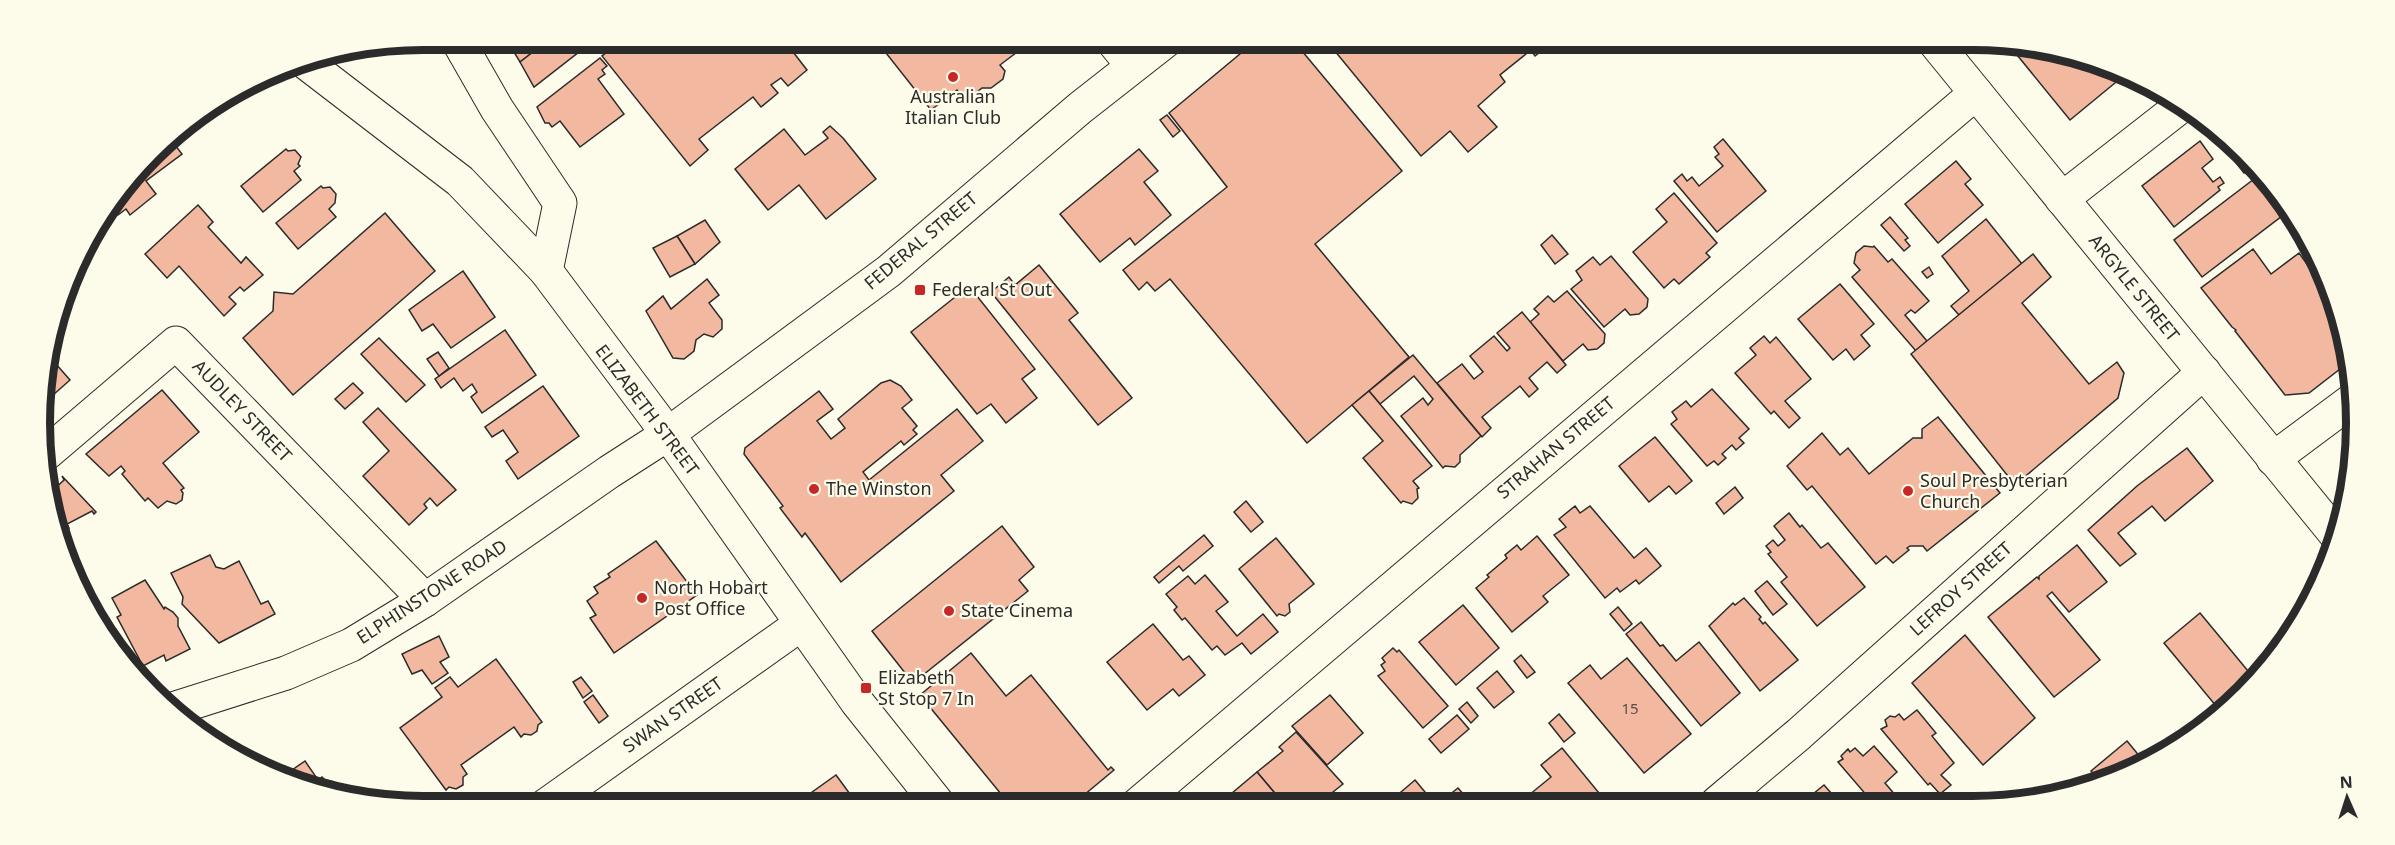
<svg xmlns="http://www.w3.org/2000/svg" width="2395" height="845" font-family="'Noto Sans',sans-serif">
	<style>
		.building { fill: #f2b8a0; stroke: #2b2b2b; stroke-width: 1.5 }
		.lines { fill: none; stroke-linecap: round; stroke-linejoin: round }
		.minor-casing { stroke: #2b2b2b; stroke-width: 35 }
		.tertiary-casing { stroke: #2b2b2b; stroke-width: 35 }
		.secondary-casing { stroke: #2b2b2b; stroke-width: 35 }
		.minor { stroke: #fdfbea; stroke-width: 33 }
		.tertiary { stroke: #fdfbea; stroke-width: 33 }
		.secondary { stroke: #fdfbea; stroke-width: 33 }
		.poi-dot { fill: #c62828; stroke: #fdfbea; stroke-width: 2 }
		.labels { text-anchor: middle; stroke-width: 4.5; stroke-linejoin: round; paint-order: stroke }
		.number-label { font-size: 15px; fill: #5d4e48 }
		.poi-label { font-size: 18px; fill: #2b2b2b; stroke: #fdfbea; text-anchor: start }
		.street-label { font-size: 18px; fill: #2b2b2b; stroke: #fdfbea }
		.rim { fill: none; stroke: #2b2b2b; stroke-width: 8 }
	</style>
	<rect width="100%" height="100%" fill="#fdfbea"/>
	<!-- building -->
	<g class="building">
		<polygon points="506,39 550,39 520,62"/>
		<polygon points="550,39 582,39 579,41 584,48 534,87 520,62"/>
		<polygon points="624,39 783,39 807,70 788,86 781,78 771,85 778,93 761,107 753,97 699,139 708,150 690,166 602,56"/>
		<polygon points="875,39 1050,39 1050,42 1038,52 1030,52 1025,46 1000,65 1005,71 1003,79 991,88 982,88 965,102 957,90 931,110"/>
		<polygon points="1258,39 1292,39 1402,171 1315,244 1409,357 1307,443 1170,279 1155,291 1147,282 1139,290 1123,270 1227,187 1169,113"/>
		<polygon points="1325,39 1557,39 1535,56 1531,50 1500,75 1505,82 1478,106 1497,127 1468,152 1450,131 1421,156"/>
		<polygon points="2019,45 2071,52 2121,76 2121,78 2070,120 2013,50"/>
		<polygon points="600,58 607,66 602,70 605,74 598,79 624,114 580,147 560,121 552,127 549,123 545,123 537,107"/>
		<polygon points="1167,115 1180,131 1173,137 1160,120"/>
		<polygon points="830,126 843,138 876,179 826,219 799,185 768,210 735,169 784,129 805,155 828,138 823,132"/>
		<polygon points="2219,133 2250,169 2244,173 2215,136"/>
		<polygon points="168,136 182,154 146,181 156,194 130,215 126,209 118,215 113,208"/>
		<polygon points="1723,139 1766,191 1717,232 1674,181 1682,174 1687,181 1692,177 1699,186 1723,166 1715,157 1719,154 1714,147"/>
		<polygon points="2200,141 2213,159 2202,168 2213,182 2220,177 2224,183 2218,187 2220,190 2174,227 2142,186"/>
		<polygon points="286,149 288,151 295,150 301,157 298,164 300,166 294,171 301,180 263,212 241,186"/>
		<polygon points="1139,149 1158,171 1144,182 1171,215 1135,245 1130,238 1100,262 1060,214"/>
		<polygon points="1956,161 1971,179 1965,184 1983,205 1938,243 1905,204"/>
		<polygon points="2254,179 2282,216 2202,277 2174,240"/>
		<polygon points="321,186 323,188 330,187 336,194 335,203 329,209 336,217 298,249 276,223"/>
		<polygon points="1674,193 1717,243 1706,253 1710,257 1679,284 1674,279 1664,288 1633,252 1667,222 1656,209"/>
		<polygon points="198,205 213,222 208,227 241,263 246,257 263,275 244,291 240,287 229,297 236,304 224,316 179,266 167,278 145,254"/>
		<polygon points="385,213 435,271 293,395 243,338 273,311 274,292 293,294"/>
		<polygon points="1890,217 1908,238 1905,240 1910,246 1904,251 1881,225"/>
		<polygon points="1986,219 2022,264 1959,315 1951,306 1969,291 1942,256"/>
		<polygon points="705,220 720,242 695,264 677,236"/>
		<polygon points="1552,235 1568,254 1555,264 1541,245"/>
		<polygon points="677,236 695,264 670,277 653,248"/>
		<polygon points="1864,246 1873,247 1874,246 1888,262 1892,259 1929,301 1915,313 1911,310 1905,315 1927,341 1916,351 1852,277 1860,270 1854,263 1856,253"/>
		<polygon points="2253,249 2271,274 2299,253 2309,267 2315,263 2349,362 2309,393 2285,395 2235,331 2236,330 2232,327 2201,288"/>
		<polygon points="2033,254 2051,277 2022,303 2089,384 2117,362 2124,373 2118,398 2015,485 1911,354"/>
		<polygon points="1611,256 1648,299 1647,307 1639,314 1630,315 1625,309 1604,327 1571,289 1582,280 1576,271 1593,257 1600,265"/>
		<polygon points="1039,265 1078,313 1069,320 1132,398 1098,425 991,292 1009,277 1015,285"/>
		<polygon points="1929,267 1933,274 1927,278 1922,272"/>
		<polygon points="463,271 495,317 451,348 433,324 422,331 409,310"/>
		<polygon points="707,279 719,295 709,303 722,320 722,329 713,337 704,334 696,340 694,351 684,359 673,358 646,311 663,296 671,309"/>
		<polygon points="1840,284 1874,324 1861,335 1870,346 1854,360 1846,349 1833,360 1798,319"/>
		<polygon points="969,286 1035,369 1022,379 1037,398 1006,423 991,404 977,414 911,332"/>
		<polygon points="1567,291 1605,334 1604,343 1597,349 1588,350 1583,344 1563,361 1530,322 1539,314 1534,309 1548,296 1554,302"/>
		<polygon points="1522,312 1566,365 1557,373 1547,362 1529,378 1538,389 1529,397 1520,386 1482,417 1491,428 1482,437 1437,383 1462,364 1474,379 1483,372 1470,356 1494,336 1507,351 1510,348 1497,333"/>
		<polygon points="505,330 536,375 482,413 471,397 477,392 472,384 463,391 454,378 441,388 435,379"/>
		<polygon points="1764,336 1770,343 1776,337 1811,379 1785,401 1800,418 1789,428 1774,411 1771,414 1735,373 1756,355 1750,348"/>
		<polygon points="379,338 425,385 406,402 361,354"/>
		<polygon points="438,352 449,368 439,376 427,359"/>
		<polygon points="48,355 70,380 44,403 42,373"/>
		<polygon points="1413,355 1481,436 1460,455 1460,462 1455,467 1445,466 1443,468 1401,416 1423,398 1428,405 1433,399 1414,376 1380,404 1369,391"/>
		<polygon points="890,380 901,386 912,400 902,408 917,426 913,430 917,434 904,445 901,441 863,472 869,480 957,409 983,441 941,475 954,491 841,582 805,533 802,537 780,508 783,506 744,454 745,448 819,391 833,409 817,421 831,439 845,428 838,419 881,383"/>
		<polygon points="353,383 363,393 345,409 335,399"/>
		<polygon points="543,386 579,436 518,479 506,461 518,452 503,430 492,437 485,427"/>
		<polygon points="1712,389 1749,429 1739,438 1744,443 1736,450 1732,445 1722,454 1726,458 1718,465 1714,461 1707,466 1671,424 1677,419 1672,412 1686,401 1691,407"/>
		<polygon points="162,390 199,432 163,463 184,488 181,490 183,493 182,500 176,504 167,501 158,508 148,498 145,501 122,474 125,471 121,466 109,476 86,454"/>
		<polygon points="1369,391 1432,466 1413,481 1419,488 1417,489 1418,498 1412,504 1403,501 1401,503 1363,458 1383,441 1352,405"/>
		<polygon points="378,408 456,490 437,506 430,498 424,504 427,508 409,525 363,476 389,451 363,422"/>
		<polygon points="1938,417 2000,493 1927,551 1923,546 1910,546 1907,548 1909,550 1893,563 1886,556 1876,564 1812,486 1807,490 1787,466 1822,433 1840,455 1848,448 1869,474 1913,438 1922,438 1922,429"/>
		<polygon points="1655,437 1692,481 1676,494 1669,486 1649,502 1619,466"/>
		<polygon points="2187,448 2213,481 2165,521 2152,506 2118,533 2136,554 2120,566 2088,530 2137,486"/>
		<polygon points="62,476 96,512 94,514 92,511 67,524 69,528 67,528 50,495 50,491 51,492 64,480"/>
		<polygon points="1735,487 1743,498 1724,514 1716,503"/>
		<polygon points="1246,501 1263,522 1251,532 1234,512"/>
		<polygon points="1575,506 1580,513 1590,506 1634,558 1646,548 1661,566 1639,584 1636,580 1620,592 1617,588 1605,598 1554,535 1566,527 1559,519"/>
		<polygon points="1789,513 1800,527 1802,525 1821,548 1828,543 1865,587 1817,626 1781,582 1787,577 1768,554 1771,552 1766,546 1773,540 1778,546 1785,540 1774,526"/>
		<polygon points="1002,526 1034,567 1019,580 1028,591 913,683 872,631"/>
		<polygon points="1204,535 1213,546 1183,571 1179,566 1159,583 1154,577"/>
		<polygon points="1537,536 1569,575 1543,596 1548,602 1512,632 1476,588 1489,577 1487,575 1507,558 1505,555 1517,545 1521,550"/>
		<polygon points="1276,538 1314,584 1289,604 1290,612 1285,616 1279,614 1277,616 1239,569"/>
		<polygon points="656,541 697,595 614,653 590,618 596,615 587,601 598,593 594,587 610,577 608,574"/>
		<polygon points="2077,545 2107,582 2069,612 2052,592 2047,596 2100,660 2054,697 1988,617 2037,577 2039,579 2039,576"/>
		<polygon points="210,555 216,567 224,569 239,561 261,604 268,601 275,614 219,643 182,604 183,597 171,573"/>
		<polygon points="1205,575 1228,602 1216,611 1237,636 1263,614 1278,632 1251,654 1242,643 1225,655 1217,646 1212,650 1185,618 1182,620 1174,610 1177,607 1166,594 1188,576 1195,584"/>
		<polygon points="145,580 164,609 165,607 173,612 178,618 178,626 190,649 166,661 164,655 143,666 117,617 121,615 112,598"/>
		<polygon points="1767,581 1787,604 1773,615 1755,591"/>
		<polygon points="1744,598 1761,617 1759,619 1763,624 1765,622 1798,660 1760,691 1709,626 1733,603 1735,605"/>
		<polygon points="1463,605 1499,648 1456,685 1419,642"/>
		<polygon points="1618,607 1632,624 1624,631 1610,614"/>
		<polygon points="2200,613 2253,677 2233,701 2221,712 2164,643"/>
		<polygon points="1641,622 1660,646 1663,645 1676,661 1699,642 1740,693 1701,726 1626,634"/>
		<polygon points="1153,624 1183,660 1189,656 1205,675 1179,696 1173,689 1147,710 1107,662"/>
		<polygon points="1965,635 2035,718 1983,765 1912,683"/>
		<polygon points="439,636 449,657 440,662 448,673 432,684 422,670 412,674 402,654"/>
		<polygon points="1393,648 1397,652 1399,650 1448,706 1423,728 1378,676 1385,671 1381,665 1385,662 1382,658"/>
		<polygon points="971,653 1006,696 1031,675 1108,770 1111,767 1114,770 1072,805 1010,805 920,695"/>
		<polygon points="1521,655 1535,672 1527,678 1514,661"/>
		<polygon points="1627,658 1691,734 1644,773 1568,683 1590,665 1601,679"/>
		<polygon points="496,659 542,722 538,725 537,731 531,735 524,734 521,737 514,727 461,765 467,774 463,777 463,785 456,789 449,787 446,790 400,728 442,697 435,688 450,677 458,687"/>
		<polygon points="1497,671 1514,692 1494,708 1477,688"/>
		<polygon points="581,677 592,691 583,698 573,682"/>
		<polygon points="593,695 608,716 599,723 584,702"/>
		<polygon points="1330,695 1363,733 1327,765 1292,726"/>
		<polygon points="1467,702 1478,716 1471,723 1459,709"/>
		<polygon points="1917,710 1936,733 1932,736 1954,763 1941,775 1951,785 1940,794 1930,783 1928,785 1881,729 1887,726 1885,720 1890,716 1895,717 1899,714 1904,720"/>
		<polygon points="1559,714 1575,733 1564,742 1549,723"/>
		<polygon points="1457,715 1469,729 1441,753 1429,739"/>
		<polygon points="1296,732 1343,784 1318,804 1284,804 1257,772 1283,751 1279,747"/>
		<polygon points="2127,741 2146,764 2099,780 2091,771"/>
		<polygon points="1874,746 1897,772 1885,783 1902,803 1875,803 1869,796 1868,797 1838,762 1843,759 1841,756 1848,749 1850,752 1855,748 1863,756"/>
		<polygon points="1562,748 1608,804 1536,804 1529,795 1551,777 1541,765"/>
		<polygon points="305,761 318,780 322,777 325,780 334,782 338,788 337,795 324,793 277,772 285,766 289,772"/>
		<polygon points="1257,772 1284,804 1219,804"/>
		<polygon points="836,775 858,805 794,805"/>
		<polygon points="1415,780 1435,804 1387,804"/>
		<polygon points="1824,785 1840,803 1802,803"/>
		<polygon points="1458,788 1472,804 1440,804 1439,803"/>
		<polygon points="1507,793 1516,804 1494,804"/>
		<polygon points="684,796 691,805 667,805"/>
	</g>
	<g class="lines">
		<!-- minor casing -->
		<g class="minor-casing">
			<g id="minor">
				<polyline points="457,39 497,109 560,203 546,271"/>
				<polyline points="1111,39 1133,66"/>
				<polyline points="2062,199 2181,106"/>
				<polyline points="47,453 176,343 425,600"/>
				<polyline points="2273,459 2351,401"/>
				<polyline points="1717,803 1799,734 2204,372"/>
				<polyline points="1137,805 1976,93"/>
				<polyline points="545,806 801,624"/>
			</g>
		</g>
		<!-- tertiary casing -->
		<g class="tertiary-casing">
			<polyline id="tertiary" points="176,708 286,673 351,645 425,600 609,472 668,434 889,271 1080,108 1168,39"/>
		</g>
		<!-- secondary casing -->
		<g class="secondary-casing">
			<g id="secondary">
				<polyline points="1932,39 2337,536"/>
				<polyline points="305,62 460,181 546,271 668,434 857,702 939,805"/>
			</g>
		</g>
		<!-- minor -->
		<use href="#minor" class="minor"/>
		<!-- tertiary -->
		<use href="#tertiary" class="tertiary"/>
		<!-- secondary -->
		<use href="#secondary" class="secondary"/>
	</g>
	<!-- markers -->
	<g class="poi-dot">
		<circle cx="953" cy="77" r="6"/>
		<rect x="914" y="284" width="12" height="12" rx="3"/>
		<circle cx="814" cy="489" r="6"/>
		<circle cx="1908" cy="491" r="6"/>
		<circle cx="642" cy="598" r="6"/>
		<circle cx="949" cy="611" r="6"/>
		<rect x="860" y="682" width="12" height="12" rx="3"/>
	</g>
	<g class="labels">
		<!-- number labels -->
		<g class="number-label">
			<text x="1630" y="714">15</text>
		</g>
		<!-- poi labels -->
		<g class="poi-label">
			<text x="953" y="103" text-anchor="middle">Australian<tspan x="953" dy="21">Italian Club</tspan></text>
			<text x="932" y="296">Federal St Out</text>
			<text x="1920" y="487">Soul Presbyterian<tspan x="1920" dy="21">Church</tspan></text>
			<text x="826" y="495">The Winston</text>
			<text x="654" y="594">North Hobart<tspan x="654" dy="21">Post Office</tspan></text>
			<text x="961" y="617">State Cinema</text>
			<text x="878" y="684">Elizabeth<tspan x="878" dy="21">St Stop 7 In</tspan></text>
		</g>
		<!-- street labels -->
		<g class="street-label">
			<text transform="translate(921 241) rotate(-40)" y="6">FEDERAL STREET</text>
			<text transform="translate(2134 288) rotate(51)" y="6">ARGYLE STREET</text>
			<text transform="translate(647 410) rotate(53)" y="6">ELIZABETH STREET</text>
			<text transform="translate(242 411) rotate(46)" y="6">AUDLEY STREET</text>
			<text transform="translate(1556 448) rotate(-40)" y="6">STRAHAN STREET</text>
			<text transform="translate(1961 589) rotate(-42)" y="6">LEFROY STREET</text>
			<text transform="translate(432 592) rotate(-33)" y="6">ELPHINSTONE ROAD</text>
			<text transform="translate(673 715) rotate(-35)" y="6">SWAN STREET</text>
		</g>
	</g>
	<!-- crop -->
	<path d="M0 0H2395V845H0ZM423 50H1973A373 373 0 0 1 2346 423V423A373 373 0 0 1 1973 796H423A373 373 0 0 1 50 423V423A373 373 0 0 1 423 50Z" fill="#fdfbea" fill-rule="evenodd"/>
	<path class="rim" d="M423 50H1973A373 373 0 0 1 2346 423V423A373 373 0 0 1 1973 796H423A373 373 0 0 1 50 423V423A373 373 0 0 1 423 50Z"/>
	<!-- north arrow -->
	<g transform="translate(2347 797) rotate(357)" stroke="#fdfbea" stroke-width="4.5" paint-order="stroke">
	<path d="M0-4.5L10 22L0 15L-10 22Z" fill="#2b2b2b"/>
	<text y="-9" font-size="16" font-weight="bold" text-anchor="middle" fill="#2b2b2b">N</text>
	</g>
</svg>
